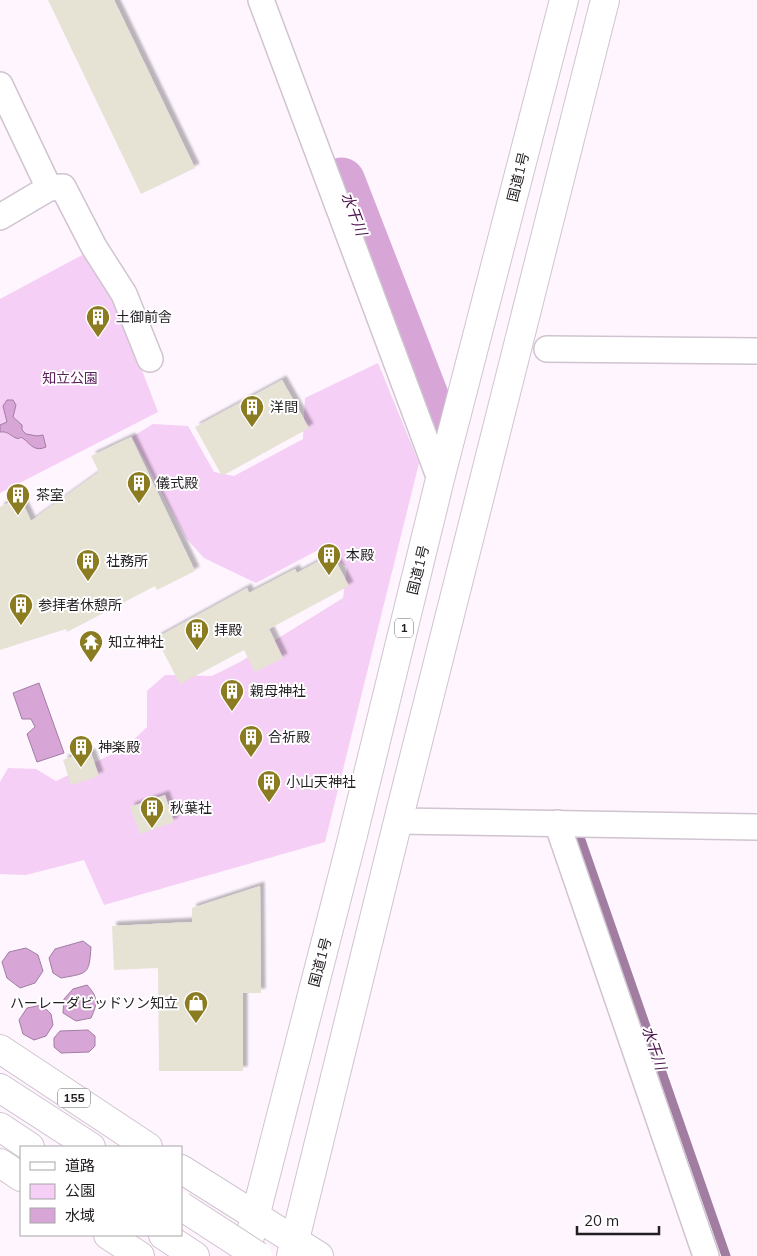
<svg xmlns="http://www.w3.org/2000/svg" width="757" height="1256" font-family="Mulish,'Noto Sans JP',sans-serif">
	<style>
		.green { fill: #f5cff5 }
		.water { fill: #d7a6d7; stroke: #a17da1 }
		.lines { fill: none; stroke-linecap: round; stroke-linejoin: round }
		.stream { stroke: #a17da1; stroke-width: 9 }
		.river { stroke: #d7a6d7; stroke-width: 49 }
		.building { fill: #e6e3d5; filter: url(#shadow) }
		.minor-casing { stroke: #cfc4cf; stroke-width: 28 }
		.trunk-casing { stroke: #cfc4cf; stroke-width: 30 }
		.minor { stroke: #fff; stroke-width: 25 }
		.trunk { stroke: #fff; stroke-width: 28 }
		.trunk-bridge-casing { stroke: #cfc4cf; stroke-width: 30; stroke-linecap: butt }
		.trunk-bridge { stroke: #fff; stroke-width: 28 }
		.labels { text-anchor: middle; stroke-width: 4; stroke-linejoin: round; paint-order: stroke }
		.shield { fill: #fff; stroke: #646264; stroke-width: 1 }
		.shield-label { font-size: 12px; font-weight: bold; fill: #221e22 }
		.street-label { font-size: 14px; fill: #221e22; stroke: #fff }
		.poi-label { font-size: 14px; fill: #221e22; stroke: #fff; text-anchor: start }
		.park-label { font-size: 14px; fill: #5a205c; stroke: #fff }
		.water-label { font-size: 15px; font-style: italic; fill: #4b104d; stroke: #fff }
	</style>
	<defs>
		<filter id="shadow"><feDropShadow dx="4.5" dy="-4.5" stdDeviation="1" flood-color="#0004"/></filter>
	</defs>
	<rect width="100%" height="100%" fill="#fef5fe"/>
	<!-- green -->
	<g class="green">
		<polygon points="86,253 115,300 158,412 0,493 0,299"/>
		<polygon points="378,363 419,463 325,842 104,905 84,860 26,875 0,874 0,782 8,768 36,769 56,781 125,748 147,727 147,691 165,675 212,676 240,662 343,598 347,567 320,549 256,583 204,558 186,538 132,437 153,424 188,426 214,472 234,476 303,439 305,398"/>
	</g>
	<!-- water -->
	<g class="water">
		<path d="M7 400H13L16 405 13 417 22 425V430L26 434 37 436 43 435 46 447C35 452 31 445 24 439 18 435 22 440 16 438 9 435 8 431 0 432V425L7 422 3 406Z"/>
		<polygon points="39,683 64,753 37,762 27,734 35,727 31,719 22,719 13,693"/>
		<path d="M83 941 91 947C89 975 88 973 61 978L53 973 49 958 55 949Z"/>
		<polygon points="26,948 38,955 43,971 35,983 20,988 7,978 2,962 9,952"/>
		<path d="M87 985C98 997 98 1003 91 1018L76 1021 63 1013 64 999 73 989Z"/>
		<polygon points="42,1005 51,1014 53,1025 46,1036 34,1040 23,1034 19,1020 27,1008"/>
		<polygon points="88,1030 95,1036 95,1046 89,1052 61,1053 54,1047 54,1038 60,1031"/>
	</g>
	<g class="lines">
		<!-- stream -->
		<polyline class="stream" points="581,840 726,1256"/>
		<!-- river -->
		<polyline class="river" points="341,182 436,427"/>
	</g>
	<!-- building -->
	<g class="building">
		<polygon points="48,0 114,0 195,168 141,194"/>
		<polygon points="282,380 309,428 222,476 195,427"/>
		<polygon points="131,437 195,571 157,590 155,586 67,632 66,629 0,650 0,507 20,497 31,521 99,472 91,456"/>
		<polygon points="332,554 349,586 269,629 283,658 255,672 244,650 180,684 156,638 247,588 249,593 295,569 297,573"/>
		<polygon points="82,753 83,756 91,753 99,776 71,785 63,760"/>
		<polygon points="165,795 174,822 140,834 130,807"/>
		<polygon points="260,886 261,993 243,993 243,1071 159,1071 158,968 114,970 112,926 192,922 192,908"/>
	</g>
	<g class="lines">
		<!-- minor casing -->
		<g class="minor-casing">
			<g id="minor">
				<polyline points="261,0 440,479"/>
				<polyline points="0,85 49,188 63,187 94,247 124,294 150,359"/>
				<polyline points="0,217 49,188"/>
				<polyline points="547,349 757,351"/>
				<polyline points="398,821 757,827"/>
				<polyline points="557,823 706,1256"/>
			</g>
		</g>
		<!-- trunk casing -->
		<g class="trunk-casing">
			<g id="trunk">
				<polyline points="0,1049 148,1147"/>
				<polyline points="0,1088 91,1147"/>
				<polyline points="0,1127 30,1147"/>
				<polyline points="0,1163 21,1177"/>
				<polyline points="181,1169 319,1256"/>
				<polyline points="108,1235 140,1256"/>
				<polyline points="163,1235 195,1256"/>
				<polyline points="245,1256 352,839 440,479 564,0"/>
				<polyline points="291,1256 398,821 605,0"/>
			</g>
		</g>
		<!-- minor -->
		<use href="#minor" class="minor"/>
		<!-- trunk -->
		<use href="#trunk" class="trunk"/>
		<!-- trunk-bridge casing -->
		<g class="trunk-bridge-casing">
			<polyline id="trunk-bridge" points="181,1206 258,1256"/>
		</g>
		<!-- trunk-bridge -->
		<use href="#trunk-bridge" class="trunk-bridge"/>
	</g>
	<!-- icons -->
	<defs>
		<g id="building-pin" transform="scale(1.25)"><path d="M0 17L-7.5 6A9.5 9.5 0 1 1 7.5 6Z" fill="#8b7c22" stroke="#fff"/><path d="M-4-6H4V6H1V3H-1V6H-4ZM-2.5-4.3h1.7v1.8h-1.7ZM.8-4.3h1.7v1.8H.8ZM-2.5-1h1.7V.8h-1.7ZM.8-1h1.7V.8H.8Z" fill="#fff"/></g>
		<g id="temple-pin" transform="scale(1.25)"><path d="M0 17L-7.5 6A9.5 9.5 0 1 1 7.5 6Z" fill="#8b7c22" stroke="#fff"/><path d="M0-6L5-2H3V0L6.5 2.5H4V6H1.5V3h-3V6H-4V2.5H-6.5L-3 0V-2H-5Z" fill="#fff"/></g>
		<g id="shop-pin" transform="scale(1.25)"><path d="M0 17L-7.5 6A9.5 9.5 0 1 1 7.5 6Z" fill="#8b7c22" stroke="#fff"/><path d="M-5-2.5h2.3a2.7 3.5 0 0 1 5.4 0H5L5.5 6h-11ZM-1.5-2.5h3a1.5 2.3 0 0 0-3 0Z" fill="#fff"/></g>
	</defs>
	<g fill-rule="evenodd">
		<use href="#building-pin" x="98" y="317"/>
		<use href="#building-pin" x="252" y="407"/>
		<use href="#building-pin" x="139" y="483"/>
		<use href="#building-pin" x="18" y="495"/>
		<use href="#building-pin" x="329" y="555"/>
		<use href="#building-pin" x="88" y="561"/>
		<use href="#building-pin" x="21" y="605"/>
		<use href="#building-pin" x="197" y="630"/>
		<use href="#temple-pin" x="91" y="642"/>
		<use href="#building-pin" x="232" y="691"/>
		<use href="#building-pin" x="251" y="737"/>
		<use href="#building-pin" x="81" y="747"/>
		<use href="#building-pin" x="269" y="782"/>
		<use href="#building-pin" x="152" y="808"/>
		<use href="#shop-pin" x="196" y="1003"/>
	</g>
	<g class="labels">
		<!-- shield labels -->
		<g class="shield">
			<rect x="395" y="618.5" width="18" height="19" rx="4"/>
			<rect x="58" y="1088.5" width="32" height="19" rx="4"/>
		</g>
		<g class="shield-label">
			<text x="404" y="632">1</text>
			<text x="74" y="1102">155</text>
		</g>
		<!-- street labels -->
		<g class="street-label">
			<text transform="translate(518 177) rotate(-76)" y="5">国道1号</text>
			<text transform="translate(418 570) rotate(-76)" y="5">国道1号</text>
			<text transform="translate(320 962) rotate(-75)" y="5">国道1号</text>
		</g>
		<!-- poi labels -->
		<g class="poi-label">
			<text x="116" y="322">土御前舎</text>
			<text x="270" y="412">洋間</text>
			<text x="156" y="488">儀式殿</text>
			<text x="36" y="500">茶室</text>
			<text x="346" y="560">本殿</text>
			<text x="106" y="566">社務所</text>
			<text x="38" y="610">参拝者休憩所</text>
			<text x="214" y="635">拝殿</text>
			<text x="108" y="647">知立神社</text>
			<text x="250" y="696">親母神社</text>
			<text x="268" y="742">合祈殿</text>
			<text x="98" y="752">神楽殿</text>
			<text x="286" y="787">小山天神社</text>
			<text x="170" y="813">秋葉社</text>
			<text x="178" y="1008" text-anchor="end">ハーレーダビッドソン知立</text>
		</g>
		<!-- park labels -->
		<g class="park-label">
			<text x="70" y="383">知立公園</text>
		</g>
		<!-- water labels -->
		<g class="water-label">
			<text transform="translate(354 214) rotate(69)" y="5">水干川</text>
			<text transform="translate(654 1048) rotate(71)" y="5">水干川</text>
		</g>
	</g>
	<!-- legend -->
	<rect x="20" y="1146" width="162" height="90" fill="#ffffff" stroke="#a7a5a7"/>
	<rect x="30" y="1162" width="25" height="8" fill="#ffffff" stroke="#a7a5a7"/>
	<text x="65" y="1171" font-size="15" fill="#221e22">道路</text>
	<rect x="30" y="1184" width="25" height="15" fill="#f5cff5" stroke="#a7a5a7"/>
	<text x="65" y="1196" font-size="15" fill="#221e22">公園</text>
	<rect x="30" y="1208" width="25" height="15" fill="#d7a6d7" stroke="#a7a5a7"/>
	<text x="65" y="1221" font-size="15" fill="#221e22">水域</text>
	<!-- scale -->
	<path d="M577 1226v8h82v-8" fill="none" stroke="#221e22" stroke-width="2.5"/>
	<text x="584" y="1226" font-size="15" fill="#221e22" stroke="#ffffff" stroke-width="4" paint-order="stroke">20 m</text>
</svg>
